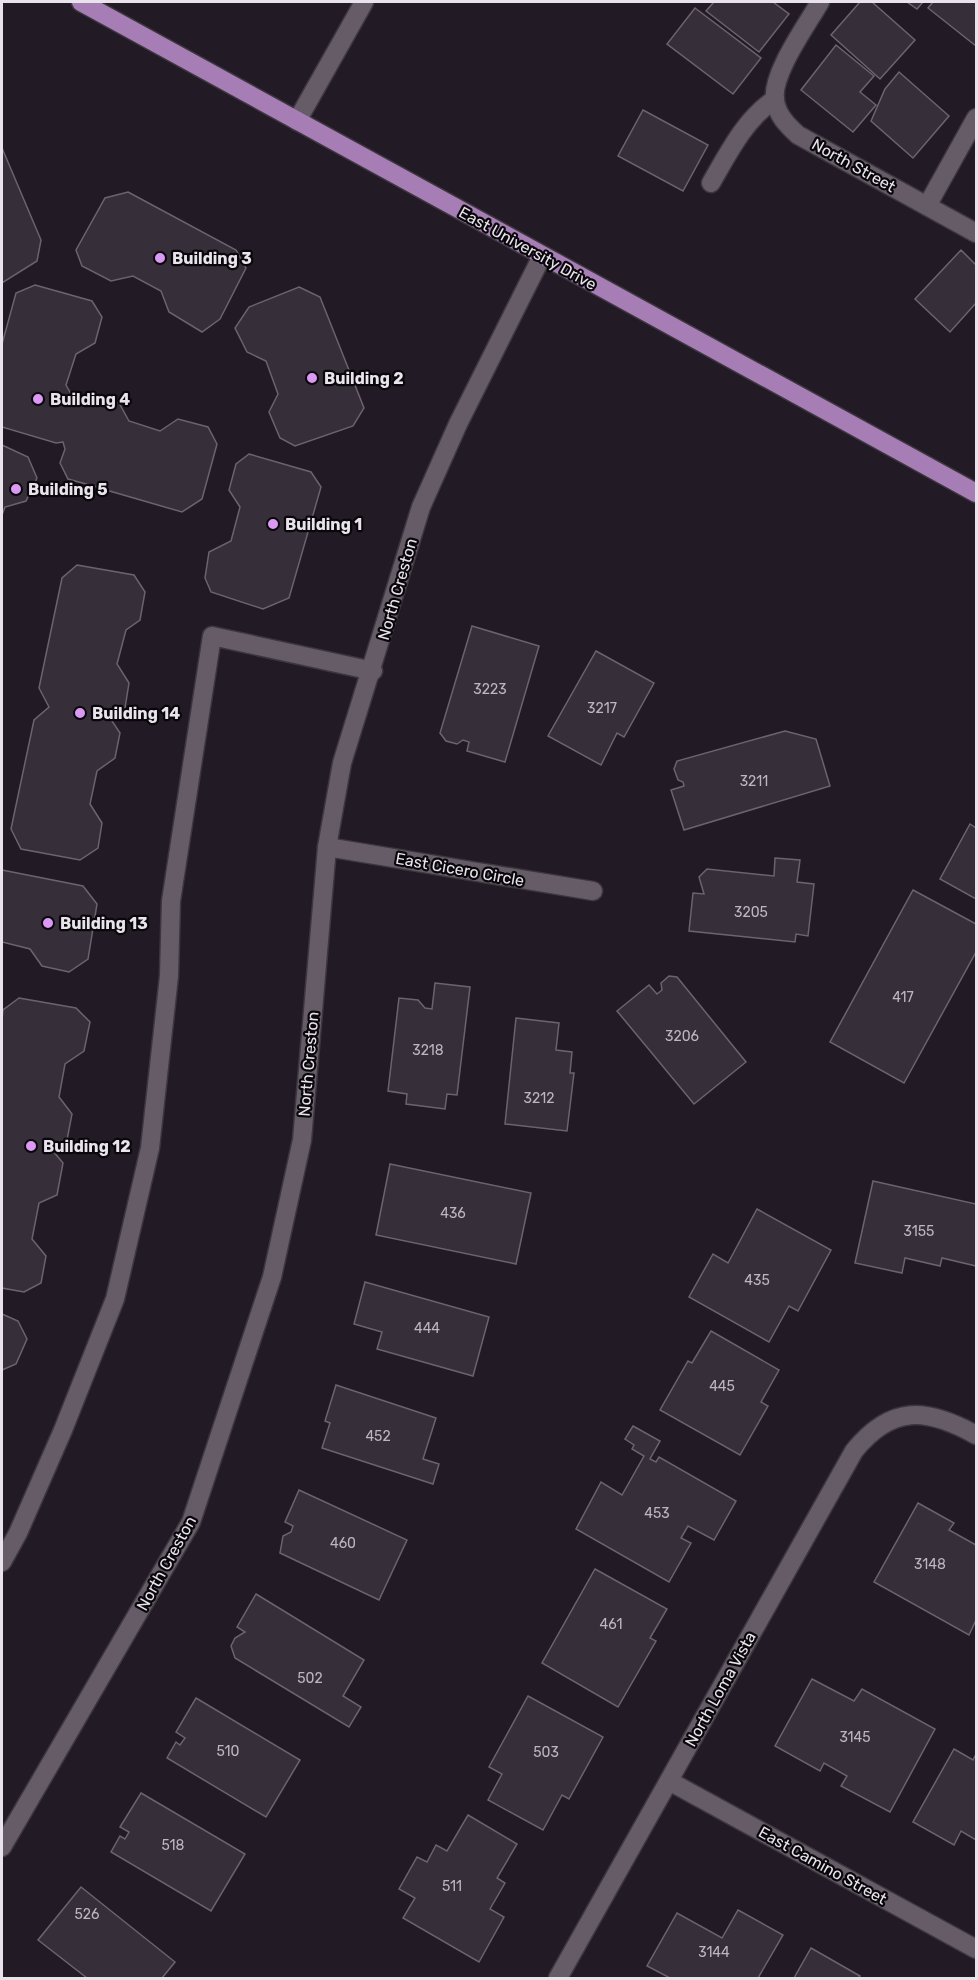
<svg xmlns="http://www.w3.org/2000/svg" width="978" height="1980" font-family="Rubik,sans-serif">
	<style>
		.building { fill: #362e39; stroke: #6c636f; stroke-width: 1.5 }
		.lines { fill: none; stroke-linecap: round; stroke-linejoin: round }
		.minor-casing { stroke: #3c363f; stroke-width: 21 }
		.major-casing { stroke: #3c363f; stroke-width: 21 }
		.minor { stroke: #655c68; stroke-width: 18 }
		.major { stroke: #a77db5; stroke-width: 18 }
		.poi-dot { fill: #dc99f4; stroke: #09070b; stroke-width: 2 }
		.labels { text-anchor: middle; stroke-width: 4.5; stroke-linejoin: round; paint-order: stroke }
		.number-label { font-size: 14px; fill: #bcb6be }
		.street-label { font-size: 16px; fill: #e9e3eb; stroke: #09070b }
		.poi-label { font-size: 16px; font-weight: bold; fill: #e9e3eb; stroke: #09070b; text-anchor: start }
	</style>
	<rect width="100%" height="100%" fill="#221a25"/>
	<!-- building -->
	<g class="building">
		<polygon points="714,2 773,2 789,14 759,52 706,11"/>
		<polygon points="860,2 872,2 915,40 880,79 831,35"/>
		<polygon points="907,2 923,2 917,9"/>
		<polygon points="933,2 976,2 976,46 928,8"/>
		<polygon points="695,8 761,58 733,94 667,44"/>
		<polygon points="836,45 874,76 860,92 876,105 853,132 801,90"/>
		<polygon points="899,72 949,116 913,158 871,121 885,89"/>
		<polygon points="643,110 708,145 683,191 618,156"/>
		<polygon points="2,148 41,240 37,261 2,283"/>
		<polygon points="128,192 236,250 246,268 220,319 202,332 169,312 161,291 133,276 111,281 82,266 76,250 105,198"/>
		<polygon points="961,250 976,265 976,303 950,332 915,299"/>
		<polygon points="35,285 92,301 102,317 95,343 76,354 66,385 76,403 89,395 119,403 129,421 160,431 178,419 208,427 217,444 202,499 182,512 106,490 105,492 97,487 68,479 60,463 65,449 63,442 56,443 2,427 2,344 16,293"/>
		<polygon points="299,287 320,297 364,408 353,426 295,446 280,438 269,412 278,394 266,361 247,352 235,328 249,307"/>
		<polygon points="2,445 28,457 37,478 26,501 5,507 2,515"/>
		<polygon points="249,454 311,472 321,487 289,598 263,609 211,592 205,578 209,552 231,541 240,507 229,490 236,464"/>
		<polygon points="77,565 134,575 145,592 140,620 126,630 117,664 129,683 125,708 110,718 120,733 115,758 97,771 90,804 102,823 98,848 80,860 21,849 11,829 34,720 49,707 39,688 62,578"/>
		<polygon points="472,626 539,646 505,762 467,751 469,742 463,740 457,744 446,741 440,733"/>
		<polygon points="596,651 654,683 624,737 617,733 601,765 548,736"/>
		<polygon points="785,731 816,739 830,786 684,830 671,790 684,786 683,782 678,780 674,769 677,761"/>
		<polygon points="970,824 976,828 976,899 940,879"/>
		<polygon points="775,858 800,860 797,882 814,884 808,936 796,934 795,942 689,931 693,893 704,894 699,877 707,869 774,876"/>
		<polygon points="2,870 83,886 97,904 88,959 69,972 42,966 30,949 2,942"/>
		<polygon points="913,890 976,924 976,952 904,1083 830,1042"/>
		<polygon points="669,976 677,977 746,1062 694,1104 617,1011 649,985 657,994 662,990 661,983"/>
		<polygon points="435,983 470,987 457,1095 447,1094 445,1109 406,1104 407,1094 388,1091 399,998 418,1000 425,1008 432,1009"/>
		<polygon points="19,998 76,1008 90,1022 84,1051 65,1064 59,1097 72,1114 67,1140 53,1151 63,1163 57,1195 39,1203 32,1239 46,1256 41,1283 24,1292 2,1288 2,1019 3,1010"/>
		<polygon points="516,1018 559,1023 556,1050 572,1052 570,1073 574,1073 567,1131 505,1124"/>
		<polygon points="390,1164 531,1193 516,1264 376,1235"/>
		<polygon points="873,1181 976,1204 976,1266 942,1258 940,1266 905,1258 902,1273 855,1263"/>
		<polygon points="757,1209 831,1250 798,1311 789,1306 769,1342 689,1297 713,1254 728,1263"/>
		<polygon points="365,1282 489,1317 473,1376 377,1349 382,1332 354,1324"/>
		<polygon points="2,1314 18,1321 27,1339 16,1364 2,1370"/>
		<polygon points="711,1331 779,1370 761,1402 768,1406 740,1455 660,1410 688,1361 692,1363"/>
		<polygon points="336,1385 436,1418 423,1459 439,1464 433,1484 322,1448 330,1423 325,1421"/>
		<polygon points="633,1426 660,1441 650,1459 656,1462 659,1457 736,1501 714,1540 688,1526 681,1538 691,1543 669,1582 576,1529 601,1482 622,1495 644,1456 632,1449 634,1445 625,1439"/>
		<polygon points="299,1490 407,1540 379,1600 280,1553 283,1536 291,1532 293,1526 285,1522"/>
		<polygon points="918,1503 954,1523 949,1530 976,1545 976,1620 969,1635 874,1582"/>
		<polygon points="595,1569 667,1609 650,1638 656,1641 618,1707 542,1663"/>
		<polygon points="256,1594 364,1660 343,1696 361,1707 349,1727 235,1658 231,1646 235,1638 245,1632 237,1627"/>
		<polygon points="812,1679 854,1701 862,1689 935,1729 890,1812 841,1786 847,1776 824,1763 820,1771 775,1746"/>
		<polygon points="528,1696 603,1737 569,1799 562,1795 543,1830 488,1800 502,1774 489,1767"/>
		<polygon points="196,1698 300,1760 266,1817 167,1758 176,1742 180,1745 185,1738 176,1732"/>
		<polygon points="954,1749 973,1760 976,1754 976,1840 961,1831 954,1845 913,1822"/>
		<polygon points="141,1793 245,1854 211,1911 111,1852 120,1836 125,1839 129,1832 120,1827"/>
		<polygon points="468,1815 517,1844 497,1878 505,1883 490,1909 504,1917 479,1962 403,1918 415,1898 399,1889 417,1857 427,1862 436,1845 447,1851"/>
		<polygon points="81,1887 175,1962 162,1978 87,1978 38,1940"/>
		<polygon points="738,1910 783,1935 758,1978 670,1978 647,1966 677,1913 722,1938"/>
		<polygon points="811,1948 860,1976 858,1978 794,1978"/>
	</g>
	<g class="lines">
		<!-- minor casing -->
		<g class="minor-casing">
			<g id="minor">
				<path d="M820 2C807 25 771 74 775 100 777 115 787 125 798 135L976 233"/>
				<polyline points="297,121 364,2"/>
				<path d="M711 183C729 152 745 119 775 99"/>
				<polyline points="927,206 976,118"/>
				<polyline points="327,847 593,891"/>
				<polyline points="2,1562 18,1533 63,1430 115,1299 150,1148 169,976 171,901 212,636 373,671"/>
				<polyline points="669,1781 976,1949"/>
				<polyline points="2,1847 191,1522 272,1277 302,1140 327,847 342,763 421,507 458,424 542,256"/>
				<path d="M558 1978 854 1451C892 1404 927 1408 976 1435"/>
			</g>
		</g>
		<!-- major casing -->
		<g class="major-casing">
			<polyline id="major" points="81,2 976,493"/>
		</g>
		<!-- minor -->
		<use href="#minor" class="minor"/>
		<!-- major -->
		<use href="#major" class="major"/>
	</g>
	<!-- markers -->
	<g class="poi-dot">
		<circle cx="160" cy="258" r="6"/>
		<circle cx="312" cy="378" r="6"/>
		<circle cx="38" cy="399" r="6"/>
		<circle cx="16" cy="489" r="6"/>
		<circle cx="273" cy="524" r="6"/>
		<circle cx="80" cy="713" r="6"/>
		<circle cx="48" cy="923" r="6"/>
		<circle cx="31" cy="1146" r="6"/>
	</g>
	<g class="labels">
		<!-- number labels -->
		<g class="number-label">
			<text x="490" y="694">3223</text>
			<text x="602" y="713">3217</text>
			<text x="754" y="786">3211</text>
			<text x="751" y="917">3205</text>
			<text x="903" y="1002">417</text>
			<text x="682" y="1041">3206</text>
			<text x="428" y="1055">3218</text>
			<text x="539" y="1103">3212</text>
			<text x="453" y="1218">436</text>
			<text x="919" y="1236">3155</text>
			<text x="757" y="1285">435</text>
			<text x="427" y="1333">444</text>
			<text x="722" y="1391">445</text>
			<text x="378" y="1441">452</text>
			<text x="657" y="1518">453</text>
			<text x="343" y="1548">460</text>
			<text x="930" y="1569">3148</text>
			<text x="611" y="1629">461</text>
			<text x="310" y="1683">502</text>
			<text x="855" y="1742">3145</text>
			<text x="228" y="1756">510</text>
			<text x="546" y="1757">503</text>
			<text x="173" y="1850">518</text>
			<text x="452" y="1891">511</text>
			<text x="87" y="1919">526</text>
			<text x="714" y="1957">3144</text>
		</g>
		<!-- street labels -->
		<g class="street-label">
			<text transform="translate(854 165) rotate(29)" y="6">North Street</text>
			<text transform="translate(528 248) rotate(29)" y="6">East University Drive</text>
			<text transform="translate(397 589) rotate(-74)" y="6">North Creston</text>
			<text transform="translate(460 869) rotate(10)" y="6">East Cicero Circle</text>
			<text transform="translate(308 1064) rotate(-85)" y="6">North Creston</text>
			<text transform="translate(166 1563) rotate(-61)" y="6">North Creston</text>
			<text transform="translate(720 1689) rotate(-61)" y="6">North Loma Vista</text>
			<text transform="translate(823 1865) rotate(29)" y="6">East Camino Street</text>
		</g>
		<!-- poi labels -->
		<g class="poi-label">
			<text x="172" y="264">Building 3</text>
			<text x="324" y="384">Building 2</text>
			<text x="50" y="405">Building 4</text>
			<text x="28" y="495">Building 5</text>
			<text x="285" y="530">Building 1</text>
			<text x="92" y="719">Building 14</text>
			<text x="60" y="929">Building 13</text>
			<text x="43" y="1152">Building 12</text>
		</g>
	</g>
	<!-- border -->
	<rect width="978" height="1980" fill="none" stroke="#e9e3eb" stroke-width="6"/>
</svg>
